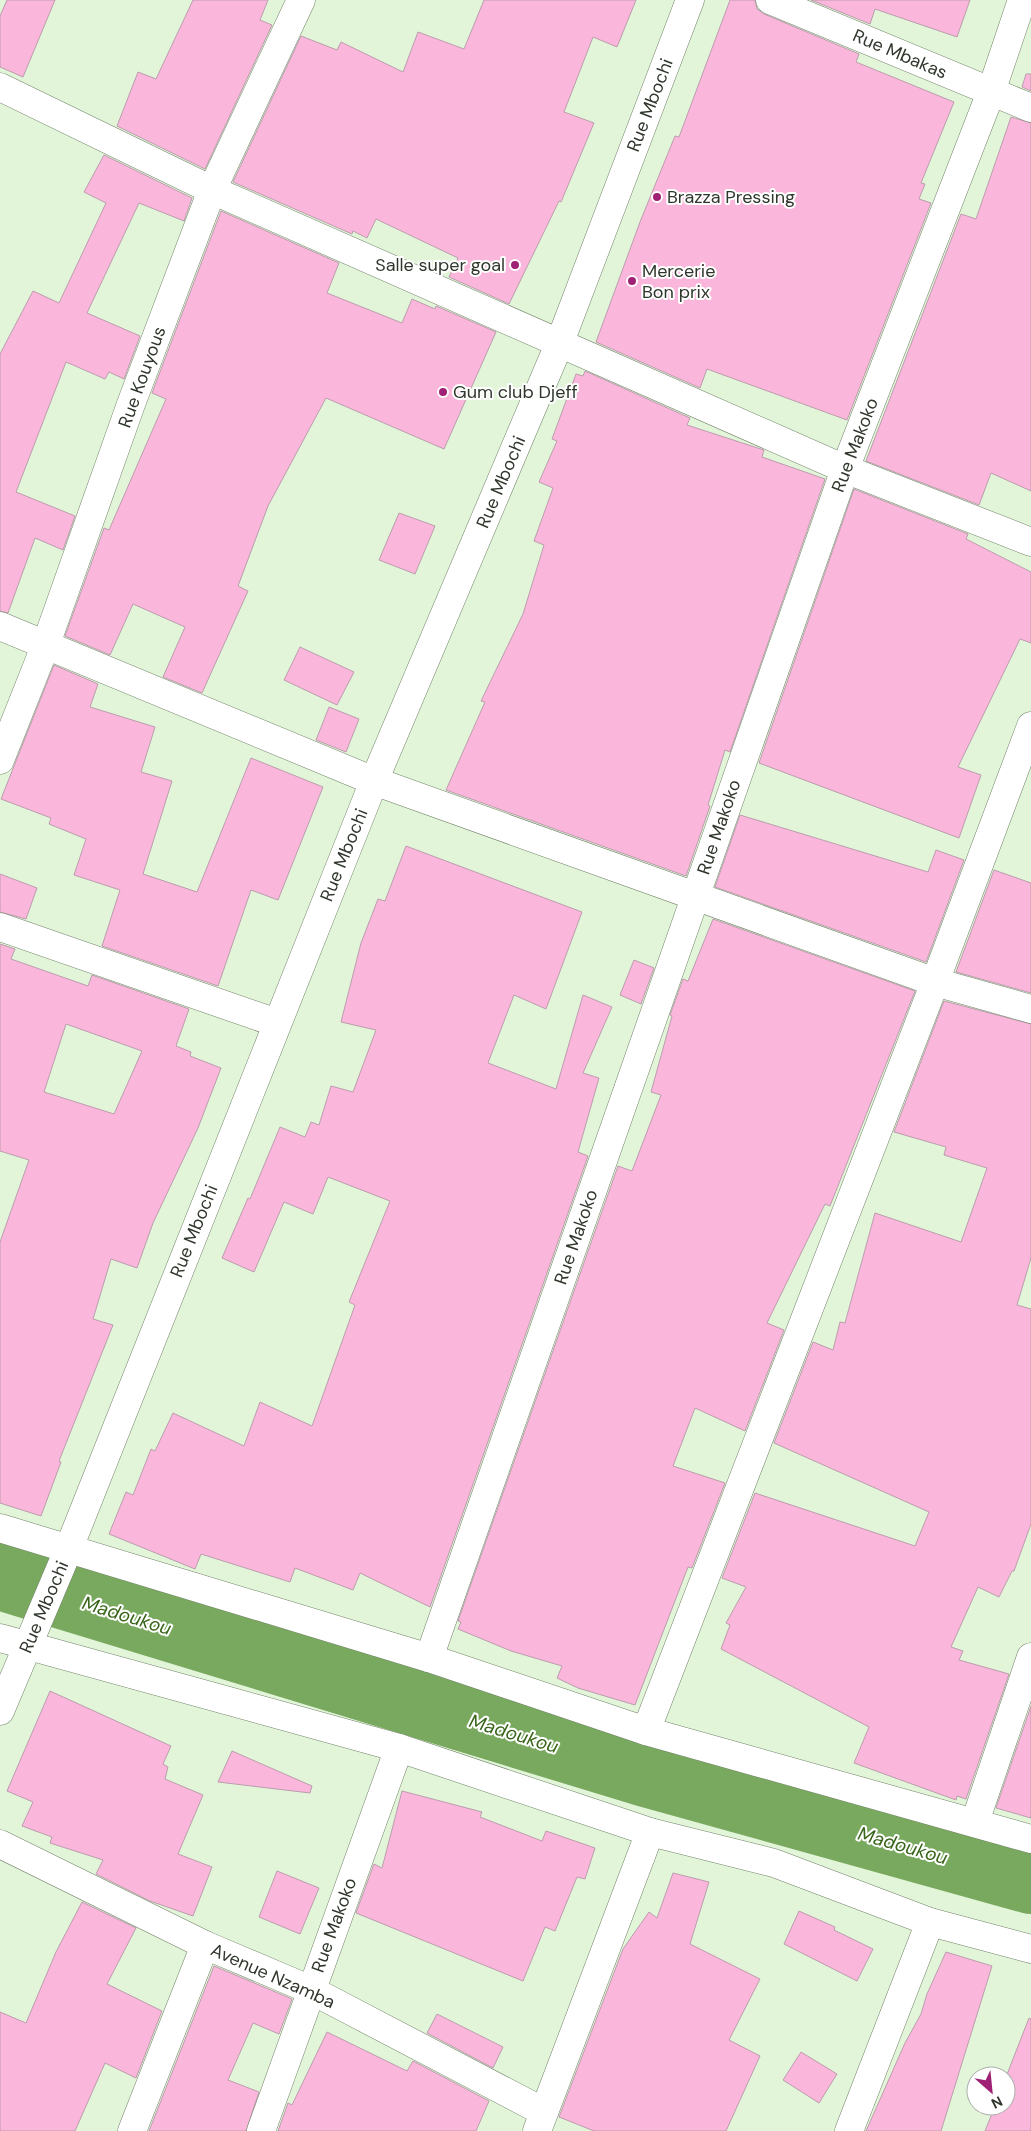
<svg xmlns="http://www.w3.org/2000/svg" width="1031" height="2131" font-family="'DM Sans',sans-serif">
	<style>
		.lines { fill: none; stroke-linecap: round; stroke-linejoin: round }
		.river { stroke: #79a95e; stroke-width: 68 }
		.building { fill: #fbb6db; stroke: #bb9dad; fill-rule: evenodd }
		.street-casing { stroke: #73836a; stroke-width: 29 }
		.secondary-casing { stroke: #73836a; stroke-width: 29 }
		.street { stroke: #fff; stroke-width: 28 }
		.secondary { stroke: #fff; stroke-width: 28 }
		.poi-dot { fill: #9f2074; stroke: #fff; stroke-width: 2 }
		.labels { text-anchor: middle; stroke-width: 4; stroke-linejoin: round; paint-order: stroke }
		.street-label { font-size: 18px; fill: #2f372c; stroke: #fff }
		.poi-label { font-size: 18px; fill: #2f372c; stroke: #fff; text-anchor: start }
		.water-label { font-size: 19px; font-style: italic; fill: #386519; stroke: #fff }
	</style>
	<rect width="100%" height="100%" fill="#e2f5d9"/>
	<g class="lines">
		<!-- river -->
		<polyline class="river" points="0,1576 646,1773 1031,1880"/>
	</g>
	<!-- building -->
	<g class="building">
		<polygon points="7,0 55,0 23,77 0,67 0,16"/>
		<polygon points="193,0 268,0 260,20 272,25 205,169 117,126 138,72 156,79"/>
		<polygon points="484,0 636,0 617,47 593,37 564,112 594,123 561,202 559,201 509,304 449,277 458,258 376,219 367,238 353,231 352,234 233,182 301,36 337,50 341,42 403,72 418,32 464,49"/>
		<polygon points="730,0 755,0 757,9 764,14 859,54 856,62 954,102 921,183 925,184 919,199 931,203 847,420 707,369 700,388 596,342 640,222 675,136 679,137"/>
		<polygon points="811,0 970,0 957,37 875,9 870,24"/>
		<polygon points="1026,74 1031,74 1031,91 1022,87"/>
		<polygon points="1011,117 1031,123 1031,491 991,473 979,505 866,461 961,214 976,219"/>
		<polygon points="104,155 192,198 184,221 139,203 87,313 140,336 124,379 109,372 105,379 66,362 16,492 75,516 63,550 35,538 8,613 0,611 0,354 33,291 59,303 106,203 84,192"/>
		<polygon points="221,211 339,263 327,293 402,323 412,299 435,309 436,306 496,332 444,449 326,398 268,506 238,586 248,591 202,693 163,677 185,627 133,604 110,655 65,636 104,528 109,530 166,399 152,393"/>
		<polygon points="585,371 690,418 687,425 764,450 762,457 825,479 730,752 725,750 708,805 710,806 686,876 446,790 485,702 481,701 523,614 544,545 534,541 553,488 539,482 557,441 552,439 576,374 583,376"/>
		<polygon points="854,489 968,534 966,539 1031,572 1031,643 1020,639 958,767 981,775 959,838 759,763"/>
		<polygon points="399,513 435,526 415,574 379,560"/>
		<polygon points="300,647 354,672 337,705 284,680"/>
		<polygon points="54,665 98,684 90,707 155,727 141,772 172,781 143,874 197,892 251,758 323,787 278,900 251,890 218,986 102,946 120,890 74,875 86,839 49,824 51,818 1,799"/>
		<polygon points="329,707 359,719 346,752 316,740"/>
		<polygon points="740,815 928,872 936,850 964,860 926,962 715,887"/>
		<polygon points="406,846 582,912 546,1009 514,995 488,1063 556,1089 583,995 612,1007 583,1073 599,1078 578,1152 588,1156 430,1607 360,1573 353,1590 295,1568 290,1582 201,1554 195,1569 109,1534 126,1492 133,1495 151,1449 155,1451 173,1413 244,1446 260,1402 312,1426 355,1305 349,1302 390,1201 328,1177 313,1214 284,1202 254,1272 222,1258 248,1198 250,1199 280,1127 305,1137 311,1122 319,1125 331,1086 353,1092 376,1030 341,1022 361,943 378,899 385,901"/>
		<polygon points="994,870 1031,883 1031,993 956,972"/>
		<polygon points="0,874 37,888 26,919 0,912"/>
		<polygon points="713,919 915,991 830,1206 825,1204 767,1323 784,1330 745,1431 695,1408 673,1466 725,1483 692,1568 688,1567 635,1705 578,1688 557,1678 562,1666 511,1651 458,1629 461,1622 458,1621 618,1166 632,1171 661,1095 651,1092 672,1016 670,1015 683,979 688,981"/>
		<path d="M0 944 15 949 11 959 88 986 92 975 189 1009 176 1046 191 1052 190 1056 221 1068 198 1128 153 1223 137 1268 111 1259 93 1319 113 1325 59 1461 61 1462 41 1516 0 1503V1242L29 1160 0 1151ZM66 1024 142 1051 114 1114 44 1092Z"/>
		<polygon points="634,960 654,968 641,1004 620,995"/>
		<polygon points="944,1001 1031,1024 1031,1258 1017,1305 1031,1309 1031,1524 1014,1571 1012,1571 999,1597 978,1587 951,1647 963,1651 959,1660 1009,1674 966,1799 957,1796 956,1800 854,1763 869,1727 721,1649 730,1625 726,1623 746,1587 722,1578 755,1493 915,1546 929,1512 774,1443 813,1342 833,1350 840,1322 845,1323 875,1213 961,1242 987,1168 944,1155 946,1147 894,1132"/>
		<polygon points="50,1691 171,1746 163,1764 168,1767 165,1779 203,1795 178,1854 212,1867 193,1916 150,1901 96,1874 103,1860 50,1843 52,1837 22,1826 33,1802 7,1791"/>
		<polygon points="1031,1706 1031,1818 996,1808"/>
		<polygon points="232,1751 312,1786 310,1793 218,1782"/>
		<polygon points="402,1791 482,1812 480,1817 542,1841 546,1831 595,1848 585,1879 577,1877 555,1931 545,1927 523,1981 356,1913 374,1864 382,1868"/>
		<polygon points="277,1871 319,1888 300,1934 259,1917"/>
		<polygon points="673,1873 709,1882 690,1944 760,1979 729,2040 760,2056 726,2131 594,2131 559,2117 623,1949 649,1912 657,1918"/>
		<polygon points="82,1902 136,1928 107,1984 162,2011 136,2078 105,2063 75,2131 0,2131 0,2012 26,2023 56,1952"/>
		<polygon points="799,1911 835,1927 834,1930 873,1949 857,1981 784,1944"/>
		<polygon points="946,1952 992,1966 941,2131 866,2131 905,2043 921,2014 927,1994"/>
		<polygon points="214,1966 292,1999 279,2034 253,2023 228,2080 259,2092 246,2131 149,2131"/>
		<polygon points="437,2014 503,2047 493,2068 427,2033"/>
		<polygon points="1029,2018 1031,2019 1031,2131 985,2131 995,2106 1006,2106 1006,2077"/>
		<polygon points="327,2032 407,2071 413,2061 489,2101 476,2131 278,2131 288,2103 292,2105"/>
		<polygon points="801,2052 837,2074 819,2103 783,2080"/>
	</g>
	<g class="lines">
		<!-- street casing -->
		<g class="street-casing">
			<g id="street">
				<polyline points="770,0 1031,108"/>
				<polyline points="0,87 212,190 845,469 1031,542"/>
				<polyline points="0,626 374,781 935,982 1031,1009"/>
				<polyline points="0,760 46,644 131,404 212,190 301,0"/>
				<polyline points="0,927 277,1023"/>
				<polyline points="429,1658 845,469 991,92 1022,0"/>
				<polyline points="646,1731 935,982 1031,726"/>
				<polyline points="975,1822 1031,1657"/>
				<polyline points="0,1844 205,1945 311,1990 544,2112"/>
				<polyline points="132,2131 205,1945"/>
				<polyline points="261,2131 399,1748"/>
				<polyline points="537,2131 650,1832"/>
				<polyline points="849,2131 930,1922"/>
			</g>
		</g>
		<!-- secondary casing -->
		<g class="secondary-casing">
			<g id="secondary">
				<polyline points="0,1528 429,1658 646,1731 1031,1839"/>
				<polyline points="0,1638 399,1748 650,1832 774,1863 930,1922 1031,1949"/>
				<polyline points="0,1711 69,1548 374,781 560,342 690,0"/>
			</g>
		</g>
		<!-- street -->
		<use href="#street" class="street"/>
		<!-- secondary -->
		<use href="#secondary" class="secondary"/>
	</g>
	<!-- markers -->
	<g class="poi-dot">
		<circle cx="657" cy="197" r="5"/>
		<circle cx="515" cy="265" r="5"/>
		<circle cx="632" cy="281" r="5"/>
		<circle cx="443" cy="392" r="5"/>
	</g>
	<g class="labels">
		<!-- street labels -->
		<g class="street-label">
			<text transform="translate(900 54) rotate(23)" y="6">Rue Mbakas</text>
			<text transform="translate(650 105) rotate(-69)" y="6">Rue Mbochi</text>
			<text transform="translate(142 377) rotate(-70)" y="6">Rue Kouyous</text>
			<text transform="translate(855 445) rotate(-69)" y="6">Rue Makoko</text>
			<text transform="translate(501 482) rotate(-67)" y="6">Rue Mbochi</text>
			<text transform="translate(719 827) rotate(-71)" y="6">Rue Makoko</text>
			<text transform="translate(344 855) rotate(-68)" y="6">Rue Mbochi</text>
			<text transform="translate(194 1231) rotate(-68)" y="6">Rue Mbochi</text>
			<text transform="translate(576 1237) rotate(-71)" y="6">Rue Makoko</text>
			<text transform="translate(44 1607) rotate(-67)" y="6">Rue Mbochi</text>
			<text transform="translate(334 1925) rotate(-70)" y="6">Rue Makoko</text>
			<text transform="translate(273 1976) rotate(24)" y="6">Avenue Nzamba</text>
		</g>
		<!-- poi labels -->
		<g class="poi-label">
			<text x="667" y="203">Brazza Pressing</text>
			<text x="505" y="271" text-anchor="end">Salle super goal</text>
			<text x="642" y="277">Mercerie<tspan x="642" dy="21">Bon prix</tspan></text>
			<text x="453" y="398">Gum club Djeff</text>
		</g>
		<!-- water labels -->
		<g class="water-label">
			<text transform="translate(127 1615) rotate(17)" y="7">Madoukou</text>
			<text transform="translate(514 1733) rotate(17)" y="7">Madoukou</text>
			<text transform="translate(903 1845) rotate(16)" y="7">Madoukou</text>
		</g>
	</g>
	<!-- north arrow -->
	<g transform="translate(991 2091) rotate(153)"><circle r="24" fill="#ffffff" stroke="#acafab"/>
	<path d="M0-4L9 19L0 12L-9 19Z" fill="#9f2074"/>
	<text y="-8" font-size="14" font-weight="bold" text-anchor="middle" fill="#2f372c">N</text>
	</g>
</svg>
